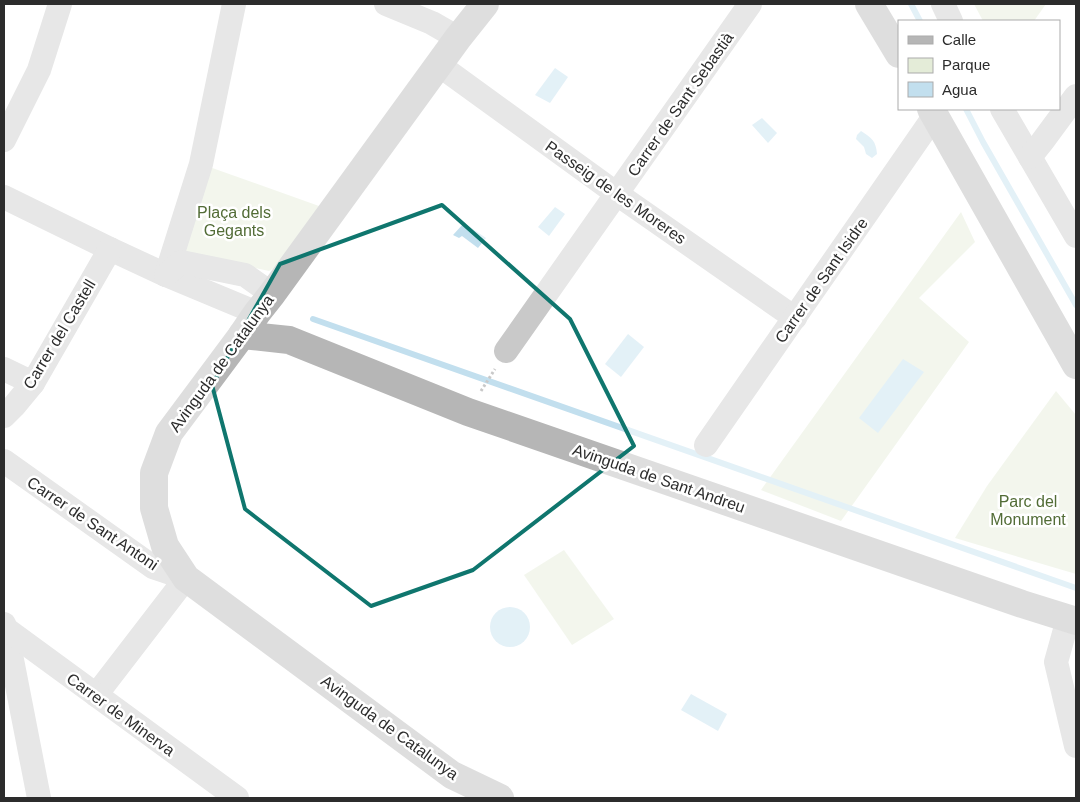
<svg xmlns="http://www.w3.org/2000/svg" width="1080" height="802" font-family="Helvetica,sans-serif">
	<style>
		.green { fill: #e4ecd8 }
		.water { fill: #c2dfee }
		.lines { fill: none; stroke-linecap: round; stroke-linejoin: round }
		.stream { stroke: #c2dfee; stroke-width: 6 }
		.path { stroke: #c9c9c9; stroke-width: 3; stroke-dasharray: 2.5 2.5; stroke-linecap: butt }
		.street { stroke: #c9c9c9; stroke-width: 24 }
		.secondary { stroke: #b6b6b6; stroke-width: 28 }
		.marked { fill: none; stroke: #0f766e; stroke-width: 4; stroke-linejoin: round }
		.labels { text-anchor: middle; stroke-width: 5; stroke-linejoin: round; paint-order: stroke }
		.street-label { font-size: 16px; fill: #2c2c2c; stroke: #fff }
		.park-label { font-size: 16px; fill: #526c36; stroke: #fff }
	</style>
	<rect width="100%" height="100%" fill="#fff"/>
	<!-- green -->
	<g class="green">
		<polygon points="974,4 1046,4 1034,21 983,21"/>
		<polygon points="201,164 319,206 290,259 269,271 178,252"/>
		<polygon points="961,212 975,242 919,298 969,342 841,521 761,490"/>
		<polygon points="1056,391 1076,415 1076,574 955,538 987,486"/>
		<polygon points="564,550 614,619 572,645 524,575"/>
	</g>
	<!-- water -->
	<g class="water">
		<polygon points="555,68 568,77 550,103 535,95"/>
		<polygon points="762,118 777,133 768,143 752,125"/>
		<path d="M861 131C872 138 876 141 877 154L872 158 866 154 864 147 856 139 857 135Z"/>
		<polygon points="555,207 565,214 549,236 538,227"/>
		<polygon points="464,223 486,238 478,248 462,236 459,238 453,235"/>
		<polygon points="628,334 644,347 621,377 605,364"/>
		<polygon points="903,359 924,372 878,433 859,418"/>
		<circle cx="510" cy="627" r="20"/>
		<polygon points="691,694 727,714 718,731 681,710"/>
	</g>
	<g class="lines">
		<!-- stream -->
		<g class="stream">
			<polyline points="911,4 920,21"/>
			<polyline points="966,109 983,142 1076,305"/>
			<polyline points="313,319 1076,588"/>
		</g>
		<!-- path -->
		<polyline class="path" points="481,391 495,369"/>
		<!-- street -->
		<g class="street">
			<polyline points="386,4 432,23 458,38"/>
			<polyline points="943,4 951,21"/>
			<polyline points="439,65 617,194 795,318"/>
			<polyline points="1002,109 1076,236"/>
			<polyline points="4,140 39,70 60,4"/>
			<polyline points="1030,157 1042,142 1076,96"/>
			<polyline points="4,197 110,249 166,275 257,313"/>
			<polyline points="166,275 201,164 234,4"/>
			<polyline points="166,275 181,262 245,275 272,294"/>
			<polyline points="506,351 750,4"/>
			<polyline points="4,369 33,383"/>
			<polyline points="4,416 14,406 33,383 110,249"/>
			<polyline points="706,445 935,115"/>
			<polyline points="4,461 153,567 186,578 96,695"/>
			<polyline points="1068,619 1056,662 1076,746"/>
			<polyline points="4,624 6,629 39,798"/>
			<polyline points="6,629 237,798"/>
		</g>
		<!-- secondary -->
		<g class="secondary">
			<polyline points="485,4 458,38 272,294 257,313 242,335 169,433 154,473 154,508 165,546 186,578 452,775 500,798"/>
			<polyline points="869,4 899,54"/>
			<polyline points="931,109 1076,365"/>
			<polyline points="242,335 289,340 468,412 1022,604 1076,621"/>
		</g>
	</g>
	<!-- marked area -->
	<path d="M0 0H1080V802H0ZM442 205 570 319 634 446 473 570 371 606 245 509 212 385 280 264Z" fill="#fff" fill-opacity=".55" fill-rule="evenodd"/>
	<path class="marked" d="M442 205 570 319 634 446 473 570 371 606 245 509 212 385 280 264Z"/>
	<g class="labels">
		<!-- street labels -->
		<g class="street-label">
			<text transform="translate(680 104) rotate(-55)" y="6">Carrer de Sant Sebastià</text>
			<text transform="translate(616 192) rotate(35)" y="6">Passeig de les Moreres</text>
			<text transform="translate(821 280) rotate(-55)" y="6">Carrer de Sant Isidre</text>
			<text transform="translate(59 334) rotate(-59)" y="6">Carrer del Castell</text>
			<text transform="translate(221 363) rotate(-54)" y="6">Avinguda de Catalunya</text>
			<text transform="translate(659 478) rotate(19)" y="6">Avinguda de Sant Andreu</text>
			<text transform="translate(93 523) rotate(34)" y="6">Carrer de Sant Antoni</text>
			<text transform="translate(121 714) rotate(36)" y="6">Carrer de Minerva</text>
			<text transform="translate(390 727) rotate(36)" y="6">Avinguda de Catalunya</text>
		</g>
		<!-- park labels -->
		<g class="park-label">
			<text x="234" y="218">Plaça dels<tspan x="234" dy="18">Gegants</tspan></text>
			<text x="1028" y="507">Parc del<tspan x="1028" dy="18">Monument</tspan></text>
		</g>
	</g>
	<!-- border -->
	<rect width="1080" height="802" fill="none" stroke="#2c2c2c" stroke-width="10"/>
	<!-- legend -->
	<rect x="898" y="20" width="162" height="90" fill="#ffffff" stroke="#ababab"/>
	<rect x="908" y="36" width="25" height="8" fill="#b6b6b6" stroke="#ababab"/>
	<text x="942" y="45" font-size="15" fill="#2c2c2c">Calle</text>
	<rect x="908" y="58" width="25" height="15" fill="#e4ecd8" stroke="#ababab"/>
	<text x="942" y="70" font-size="15" fill="#2c2c2c">Parque</text>
	<rect x="908" y="82" width="25" height="15" fill="#c2dfee" stroke="#ababab"/>
	<text x="942" y="95" font-size="15" fill="#2c2c2c">Agua</text>
</svg>
